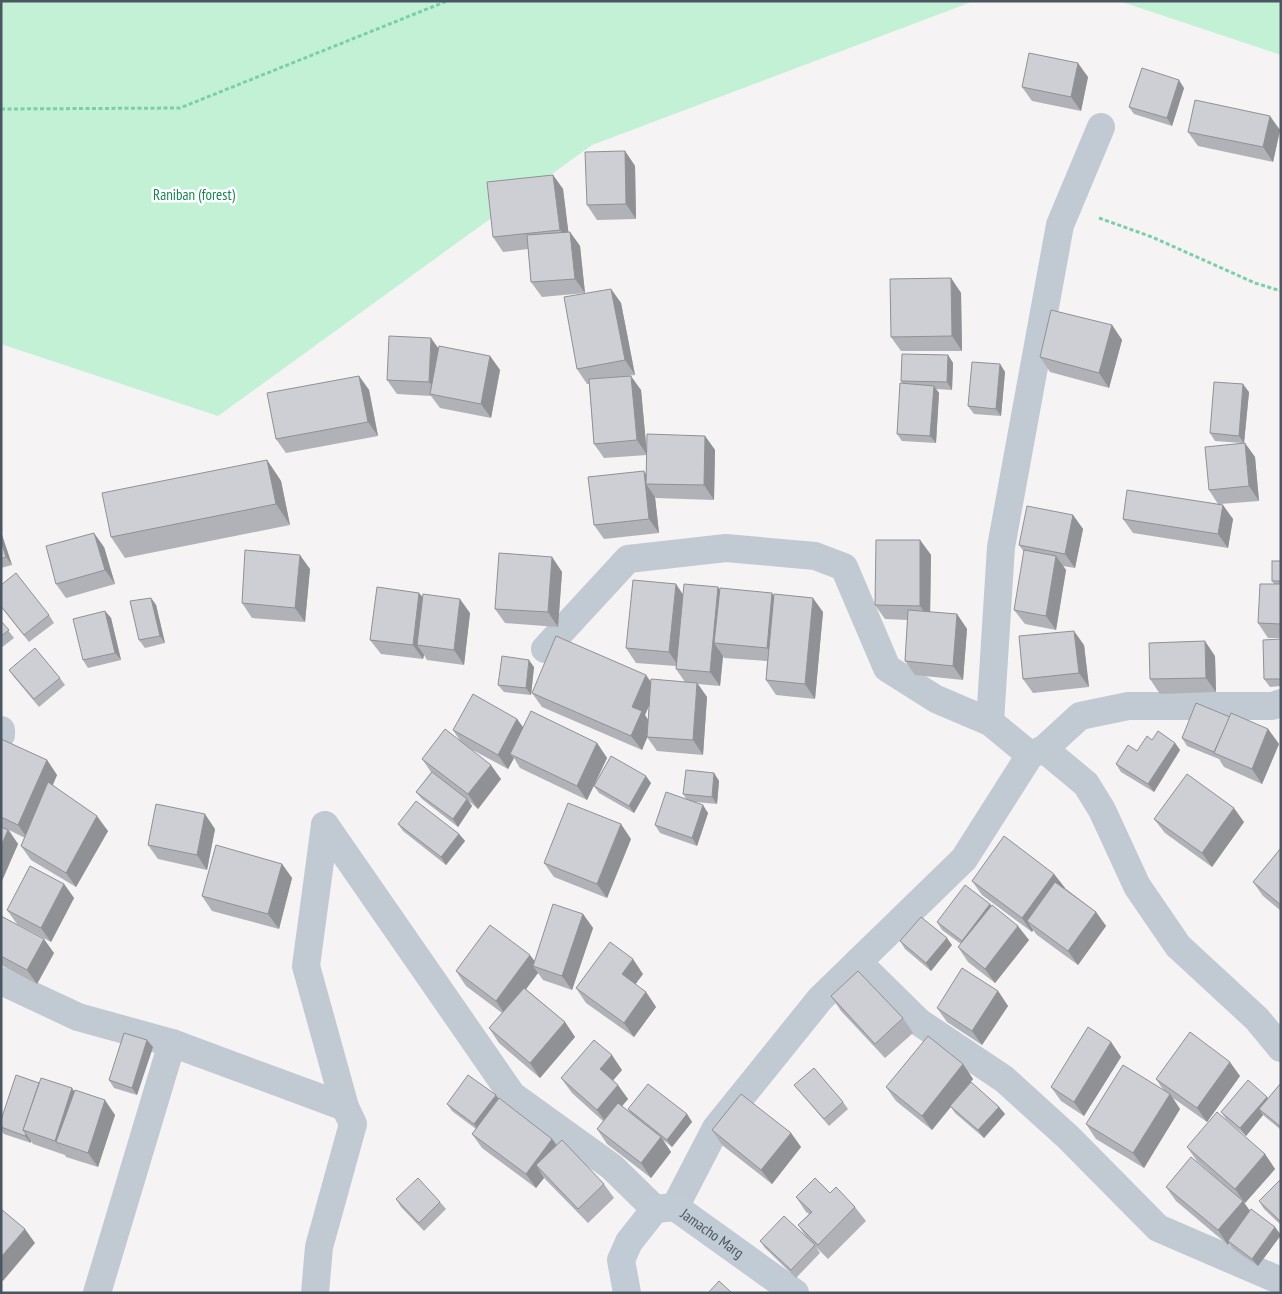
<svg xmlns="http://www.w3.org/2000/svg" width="1282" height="1294" font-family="'PT Sans Narrow',sans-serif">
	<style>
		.green { fill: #c3f1d5 }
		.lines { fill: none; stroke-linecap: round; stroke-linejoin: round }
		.path { stroke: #7ad0a6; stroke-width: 3; stroke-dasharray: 4 2.5; stroke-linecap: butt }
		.street { stroke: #c1cad2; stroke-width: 28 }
		.secondary { stroke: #c1cbd6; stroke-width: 28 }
		.wall { fill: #b0b2b7; fill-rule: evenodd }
		.shaded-wall { fill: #909195 }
		.building { fill: #cdcfd5; stroke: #909195 }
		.labels { text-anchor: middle; stroke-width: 5; stroke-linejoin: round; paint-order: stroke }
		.park-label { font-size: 15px; fill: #17864f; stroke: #fff }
		.street-label { font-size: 15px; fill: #4a5661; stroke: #fff }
	</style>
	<rect width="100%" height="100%" fill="#f5f3f3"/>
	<!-- green -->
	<g class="green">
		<polygon points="1,1 974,1 592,145 218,416 1,344"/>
		<polygon points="1119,1 1281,1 1281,55"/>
	</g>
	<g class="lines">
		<!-- path -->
		<g class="path">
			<polyline points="1,109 180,108 447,1"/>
			<polyline points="1099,218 1152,237 1255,283 1281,291"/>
		</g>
		<!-- street -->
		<g class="street">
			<polyline points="545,649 628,559 726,548 815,556 844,567 887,668 936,699 990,722 1030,755 964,859 820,999 716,1128 675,1207"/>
			<polyline points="990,722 1001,547 1060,225 1101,127"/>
			<polyline points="1,730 1,735"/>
			<polyline points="1044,749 1086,784 1102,810 1137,886 1178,946 1257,1019 1281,1048"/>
			<polyline points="1030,755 1044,749 1080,716 1128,706 1272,706 1281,703"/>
			<polyline points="325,825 512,1095 612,1167 655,1209"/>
			<polyline points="325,825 306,966 345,1107"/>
			<polyline points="858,962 919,1022 1004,1079 1068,1137 1158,1228 1281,1281"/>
			<polyline points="1,981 78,1017 172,1043 345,1107 353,1124 319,1247 315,1293"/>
			<polyline points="97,1293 172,1043"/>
		</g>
		<!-- secondary -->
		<path class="secondary" id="s1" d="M627 1293 621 1260 629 1242 655 1209 675 1207 795 1293"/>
	</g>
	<!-- wall -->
	<g class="wall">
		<polygon points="1088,77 1081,111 1032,101 1022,87"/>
		<polygon points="1184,88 1172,126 1134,114 1129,107"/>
		<polygon points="1280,130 1273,162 1198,146 1188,132"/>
		<polygon points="625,151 635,166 636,219 597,220 587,205"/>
		<polygon points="553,175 563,189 568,232 570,232 580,246 585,293 542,297 531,282 528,249 503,252 493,237"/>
		<polygon points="951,278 961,293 962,351 901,351 891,337"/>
		<polygon points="611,289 621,303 635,375 627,376 641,390 647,454 705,436 715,450 714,500 656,498 655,497 659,533 604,539 594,525 646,474 647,455 604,458 594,444 589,384 587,384 577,369"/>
		<polygon points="1112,325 1122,340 1109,388 1050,372 1040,357"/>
		<polygon points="948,355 953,363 952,390 936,389 939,393 936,443 902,441 897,434 902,383 901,381"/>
		<polygon points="490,356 500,370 491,418 440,408 431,396 397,394 387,380"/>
		<polygon points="1000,364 1005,372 1001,416 974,414 968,406"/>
		<polygon points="359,376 369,390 378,436 286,453 276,439"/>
		<polygon points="1249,392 1244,443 1255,457 1259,501 1220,504 1233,519 1228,548 1133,533 1123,519 1218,504 1209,490 1242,443 1215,441 1210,433"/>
		<polygon points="267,460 281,481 290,525 125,558 111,537"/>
		<polygon points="1073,515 1083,529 1075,568 1063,566 1066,570 1056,630 1025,624 1014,610 1024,552 1019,545"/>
		<polygon points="1,532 12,565 1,568"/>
		<polygon points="920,540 931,555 930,612 957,614 967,629 963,680 915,675 905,661 908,620 885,619 875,605"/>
		<polygon points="104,547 115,584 66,598 56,584"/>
		<polygon points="552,557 562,572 558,627 505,623 495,609"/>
		<polygon points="1281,561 1281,638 1268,638 1258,623 1274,584 1272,581"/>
		<polygon points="310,569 305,622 252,618 242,603"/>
		<polygon points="1,585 49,615 54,623 29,642 1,607"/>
		<path d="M718 587 719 589 774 595 823 612 815 699 776 695 766 680 767 661 724 658 723 656 720 686 698 684 707 697 703 755 657 751 647 737 642 750 542 707 532 693 651 681 685 682 676 669V666L636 663 626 648 683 595ZM649 706 648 720 645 715Z"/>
		<polygon points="419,593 423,597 470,613 464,665 427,660 424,655 423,659 381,654 370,640"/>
		<polygon points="151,598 156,605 165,643 145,648 139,640"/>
		<polygon points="105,611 111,618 121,660 88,668 83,660"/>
		<polygon points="1,621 14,638 1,648"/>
		<polygon points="1281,639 1281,686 1270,687 1264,679"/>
		<polygon points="1084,645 1089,687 1033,693 1023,679"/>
		<polygon points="1215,656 1216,692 1160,694 1150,679"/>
		<polygon points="534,667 531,695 504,692 498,685"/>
		<polygon points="9,670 60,678 65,685 39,707 14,677"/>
		<polygon points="1230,717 1268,729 1279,744 1262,784 1224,767 1219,759 1187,746 1182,738"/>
		<polygon points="517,719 523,727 597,743 607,758 587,800 520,768 514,758 508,769 467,747 501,779 478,809 469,801 472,806 458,827 422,799 416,792 431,772 422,759 461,742 453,730"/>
		<polygon points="1,739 47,760 57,775 53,785 108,831 76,887 31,860 21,846 25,838 9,830 18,844 1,883"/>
		<polygon points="1152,740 1175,743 1180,750 1154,792 1121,772 1116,764 1137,751"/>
		<polygon points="714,773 719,781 717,804 695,802 708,813 697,846 660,833 655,825 687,800 683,794"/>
		<polygon points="651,783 634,813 599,793 594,786"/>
		<polygon points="1154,819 1244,822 1212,867 1165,833"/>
		<polygon points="398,824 459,834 465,841 446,865 403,831"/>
		<polygon points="215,829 207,870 158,859 148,845"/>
		<polygon points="631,839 607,898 554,877 544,863"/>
		<polygon points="1281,848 1281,911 1263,896 1253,882"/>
		<polygon points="282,864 292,878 279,929 212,911 202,896"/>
		<polygon points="1054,874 1065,888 1096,912 1106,926 1078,965 1037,935 1033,930 1032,932 982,895 972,881"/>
		<polygon points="64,884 74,898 51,942 17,924 7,910"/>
		<polygon points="990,904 1029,940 995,983 968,962 958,947 961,944 942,930 937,922"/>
		<polygon points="583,914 593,928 572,990 543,980 538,973 526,989 565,1022 575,1037 540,1078 499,1043 489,1028 502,1013 466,986 456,971 534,961"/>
		<polygon points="1,916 54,953 37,984 1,965"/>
		<polygon points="900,941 952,945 931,971 905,949"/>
		<polygon points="643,974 635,984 646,992 656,1007 634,1037 586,1003 576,988"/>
		<polygon points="998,991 1008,1006 982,1045 947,1022 937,1008"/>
		<polygon points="831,996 903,1018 913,1033 885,1058 841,1011"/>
		<polygon points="1111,1042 1121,1057 1084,1116 1061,1101 1051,1087"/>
		<polygon points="153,1047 137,1095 114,1088 109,1080"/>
		<polygon points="963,1064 973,1079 969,1084 999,1107 1005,1114 984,1138 955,1113 951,1107 932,1130 896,1101 886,1087"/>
		<polygon points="622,1070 613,1080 628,1099 622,1106 630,1113 628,1109 687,1114 692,1122 672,1147 663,1140 671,1152 651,1178 607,1144 597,1129 603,1121 572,1093 561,1078"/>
		<polygon points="1240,1076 1207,1122 1173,1098 1180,1109 1144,1168 1096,1139 1086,1124 1164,1091 1156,1079"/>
		<polygon points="39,1083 74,1091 115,1115 98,1167 66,1157 65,1155 33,1144 31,1141 31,1143 4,1134 1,1130 1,1120"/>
		<polygon points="1281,1083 1281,1130 1263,1115 1246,1136 1226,1119 1221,1112 1268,1098"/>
		<polygon points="794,1085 843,1102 848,1109 829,1126 800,1092"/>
		<polygon points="498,1099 552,1139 557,1145 604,1184 614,1198 588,1223 544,1178 536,1188 482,1148 472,1134 476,1129 452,1111 447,1104"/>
		<polygon points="712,1130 791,1133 801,1147 772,1184 722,1145"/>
		<polygon points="1187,1147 1265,1154 1275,1169 1245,1203 1243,1202 1250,1211 1281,1235 1258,1266 1233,1249 1229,1243 1228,1245 1176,1201 1166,1187 1231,1191 1197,1161"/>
		<polygon points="1281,1181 1281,1225 1264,1209 1259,1201"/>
		<polygon points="830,1193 855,1207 866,1221 828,1259 816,1247 820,1253 796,1278 765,1248 760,1241 807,1238 798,1225 809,1214 806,1212 796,1197"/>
		<polygon points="396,1199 440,1202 446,1209 424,1231 401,1207"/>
	</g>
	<!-- shaded-wall -->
	<g class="shaded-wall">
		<polygon points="1078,63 1088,77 1081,111 1071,97"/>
		<polygon points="1179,80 1184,88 1172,126 1167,118"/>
		<polygon points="1270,116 1280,130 1273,162 1263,147"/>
		<polygon points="625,151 635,166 636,219 626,204"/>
		<polygon points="553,175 563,189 570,244 560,230"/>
		<polygon points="570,232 580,246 585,293 575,279"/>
		<polygon points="951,278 961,293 962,351 952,336"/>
		<polygon points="611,289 621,303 635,375 625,360"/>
		<polygon points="1112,325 1122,340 1109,388 1099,373"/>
		<polygon points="431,338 441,352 439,396 429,382"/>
		<polygon points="948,355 953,363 952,390 947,382"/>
		<polygon points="490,356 500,370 491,418 481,404"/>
		<polygon points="1000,364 1005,372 1001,416 996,409"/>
		<polygon points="359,376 369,390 378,436 368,422"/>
		<polygon points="631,376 641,390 647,455 637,440"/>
		<polygon points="1243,384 1249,392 1244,443 1239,436"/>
		<polygon points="934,386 939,393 936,443 930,436"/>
		<polygon points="705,436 715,450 714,500 704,485"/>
		<polygon points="1245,443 1255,457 1259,501 1249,486"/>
		<polygon points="267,460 281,481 290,525 276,504"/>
		<polygon points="644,471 653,484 646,484 655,497 659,533 649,519"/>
		<polygon points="1223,505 1233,519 1228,548 1218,534"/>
		<polygon points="1073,515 1083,529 1075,568 1065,554"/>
		<polygon points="1,532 12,565 6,557 1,541"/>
		<polygon points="94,533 104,547 115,584 105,570"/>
		<polygon points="920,540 931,555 930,620 920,606"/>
		<polygon points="300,555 310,569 305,622 295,608"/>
		<polygon points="1056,556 1066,570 1056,630 1046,616"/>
		<polygon points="552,557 562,572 558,627 548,612"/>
		<polygon points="676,584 686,599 679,667 669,652"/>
		<polygon points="718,587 728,602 714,643 723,656 720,686 710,672"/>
		<polygon points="419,593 429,607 417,645 424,655 423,659 413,645"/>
		<polygon points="772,593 782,608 777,662 767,648"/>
		<polygon points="151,598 156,605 165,643 160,636"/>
		<polygon points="813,598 823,612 815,699 805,684"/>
		<polygon points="460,599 470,613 464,665 454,650"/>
		<polygon points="105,611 111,618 121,660 115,653"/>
		<polygon points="957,614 967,629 963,680 953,666"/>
		<polygon points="1074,631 1084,645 1089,687 1079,673"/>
		<polygon points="1205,641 1215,656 1216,692 1206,678"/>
		<polygon points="529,660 534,667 531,695 526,688"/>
		<polygon points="646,675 656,689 645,715 652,726 642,750 631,736 632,707"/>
		<polygon points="697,683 707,697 703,755 693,740"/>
		<polygon points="517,719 527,733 510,754 514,758 508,769 498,755"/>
		<polygon points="1268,729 1279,744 1262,784 1252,769"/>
		<polygon points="597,743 607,758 587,800 577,786"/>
		<polygon points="1175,743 1180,750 1154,792 1148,784"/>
		<polygon points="47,760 57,775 28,839 18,825"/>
		<polygon points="491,765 501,779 478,809 468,794"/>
		<polygon points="714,773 719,781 717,804 712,797"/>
		<polygon points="646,776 651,783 634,813 629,806"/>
		<polygon points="467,799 472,806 458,827 453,819"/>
		<polygon points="703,805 708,813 697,846 692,838"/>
		<polygon points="1234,808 1244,822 1212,867 1202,853"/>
		<polygon points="205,814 215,829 207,870 197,855"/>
		<polygon points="97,816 108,831 76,887 66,873"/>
		<polygon points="621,824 631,839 607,898 597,884"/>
		<polygon points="8,830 18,844 1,883 1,846"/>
		<polygon points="459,834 465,841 446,865 441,857"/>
		<polygon points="282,864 292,878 279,929 268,914"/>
		<polygon points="1054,874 1065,888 1027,921 1033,930 1032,932 1022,918"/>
		<polygon points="64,884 74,898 51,942 41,928"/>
		<polygon points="990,904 995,911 962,941"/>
		<polygon points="1096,912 1106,926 1078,965 1068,951"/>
		<polygon points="583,914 593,928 572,990 562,976"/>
		<polygon points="1018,926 1029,940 995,983 985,969"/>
		<polygon points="947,938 952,945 931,971 926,963"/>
		<polygon points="44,939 54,953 37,984 27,970"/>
		<polygon points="530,955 540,968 533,966 538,973 506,1016 496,1001"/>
		<polygon points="633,959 643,974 632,989 622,974"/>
		<polygon points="998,991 1008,1006 982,1045 972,1031"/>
		<polygon points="646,992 656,1007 634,1037 624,1023"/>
		<polygon points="565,1022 575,1037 540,1078 530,1063"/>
		<polygon points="147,1040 153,1047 137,1095 132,1088"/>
		<polygon points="1111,1042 1121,1057 1084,1116 1074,1102"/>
		<polygon points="612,1055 622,1070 610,1084 600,1069"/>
		<polygon points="1230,1062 1240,1076 1207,1122 1197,1108"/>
		<polygon points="963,1064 973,1079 932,1130 922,1116"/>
		<polygon points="618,1085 628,1099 607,1124 597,1110"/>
		<polygon points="72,1088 82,1103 56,1142 65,1155 55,1141"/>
		<polygon points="1170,1094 1180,1109 1144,1168 1133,1153"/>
		<polygon points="496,1095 501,1102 479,1131 474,1124"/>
		<polygon points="1267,1097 1272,1104 1259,1109 1263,1115 1246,1136 1240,1128"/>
		<polygon points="105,1100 115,1115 98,1167 88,1153"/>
		<polygon points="999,1107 1005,1114 984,1138 978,1130"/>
		<polygon points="687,1114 692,1122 672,1147 667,1140"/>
		<polygon points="791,1133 801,1147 772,1184 761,1170"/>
		<polygon points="26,1134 31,1141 31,1143 25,1136"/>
		<polygon points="661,1137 671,1152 651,1178 641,1163"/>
		<polygon points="552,1139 563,1153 536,1165 544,1178 536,1188 526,1174"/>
		<polygon points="1265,1154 1275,1169 1245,1203 1235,1189"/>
		<polygon points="1243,1201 1253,1215 1228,1241 1229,1243 1228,1245 1218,1230"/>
		<polygon points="1275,1227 1281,1235 1258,1266 1252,1259"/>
		<polygon points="25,1229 35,1243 3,1281 1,1279 1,1257"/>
	</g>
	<!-- building -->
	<g class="building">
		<polygon points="1029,53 1078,63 1071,97 1022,87"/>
		<polygon points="1142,68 1179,80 1167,118 1129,107"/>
		<polygon points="1195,100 1270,116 1263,147 1188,132"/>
		<polygon points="625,151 626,204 587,205 585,152"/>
		<polygon points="553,175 560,230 493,237 487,182"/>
		<polygon points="570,232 575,279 531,282 527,235"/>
		<polygon points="951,278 952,336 891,337 890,279"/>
		<polygon points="611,289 625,360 577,369 564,297"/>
		<polygon points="1051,310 1112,325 1099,373 1040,357"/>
		<polygon points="389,336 431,338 429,382 387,380"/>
		<polygon points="439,346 490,356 481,404 430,394"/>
		<polygon points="902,354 948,355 947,382 901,381"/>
		<polygon points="972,362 1000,364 996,409 968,406"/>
		<polygon points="359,376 368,422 276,439 267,393"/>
		<polygon points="631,376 637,440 594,444 589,379"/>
		<polygon points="1214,382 1243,384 1239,436 1210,433"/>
		<polygon points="900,383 934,386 930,436 897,434"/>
		<polygon points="647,434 705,436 704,485 646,484"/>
		<polygon points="1245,443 1249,486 1209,490 1205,447"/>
		<polygon points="267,460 276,504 111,537 102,493"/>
		<polygon points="644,471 649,519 594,525 588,477"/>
		<polygon points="1127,490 1223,505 1218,534 1123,519"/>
		<polygon points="1027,506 1073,515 1065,554 1019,545"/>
		<polygon points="94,533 105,570 56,584 46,546"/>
		<polygon points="876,540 920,540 920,606 875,605"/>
		<polygon points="1,541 6,557 1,559"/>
		<polygon points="245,550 300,555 295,608 242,603"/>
		<polygon points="1024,550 1056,556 1046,616 1014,610"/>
		<polygon points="499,553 552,557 548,612 495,609"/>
		<rect x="1272" y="561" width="9" height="20"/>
		<polygon points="16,573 49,615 24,635 1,606 1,585"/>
		<polygon points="633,580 676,584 669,652 626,648"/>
		<polygon points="684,584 718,587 710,672 676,669"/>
		<polygon points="1260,584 1281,584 1281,624 1258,623"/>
		<polygon points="377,587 419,593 413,645 370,640"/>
		<polygon points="720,588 772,593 767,648 714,643"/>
		<polygon points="423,594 460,599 454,650 417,645"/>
		<polygon points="774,594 813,598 805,684 766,680"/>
		<polygon points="151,598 160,636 139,640 130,601"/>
		<polygon points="908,610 957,614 953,666 905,661"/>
		<polygon points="105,611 115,653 83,660 73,619"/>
		<polygon points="1,621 9,630 1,636"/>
		<polygon points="1074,631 1079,673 1023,679 1019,636"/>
		<polygon points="556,636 646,675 632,707 642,711 631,736 532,693"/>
		<polygon points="1281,639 1281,679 1264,679 1263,640"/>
		<polygon points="1205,641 1206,678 1150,679 1149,643"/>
		<polygon points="35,648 60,678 34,699 9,670"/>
		<polygon points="502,656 529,660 526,688 498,685"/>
		<polygon points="651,679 697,683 693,740 647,737"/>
		<polygon points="473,694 517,719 498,755 453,730"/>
		<polygon points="1196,703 1230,717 1214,752 1182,738"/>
		<polygon points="531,711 597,743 577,786 510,754"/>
		<polygon points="1231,713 1268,729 1252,769 1214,753"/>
		<polygon points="445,729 491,765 468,794 422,759"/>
		<polygon points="1158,731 1175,743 1148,784 1116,764 1128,745 1137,751 1147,736 1152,740"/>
		<polygon points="1,739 47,760 18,825 1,817"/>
		<polygon points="611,756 646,776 629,806 594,786"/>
		<polygon points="686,770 714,773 712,797 683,794"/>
		<polygon points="432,772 467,799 453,819 416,792"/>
		<polygon points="1187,774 1234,808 1202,853 1154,819"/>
		<polygon points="48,782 97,816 66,873 21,846"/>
		<polygon points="666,792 703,805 692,838 655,825"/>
		<polygon points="416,801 459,834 441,857 398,824"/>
		<polygon points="568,803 621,824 597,884 544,863"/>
		<polygon points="156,804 205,814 197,855 148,845"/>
		<polygon points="1,827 8,830 1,846"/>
		<polygon points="1004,836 1054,874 1022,918 972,881"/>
		<polygon points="216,845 282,864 268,914 202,896"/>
		<polygon points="1281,848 1281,905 1253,882"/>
		<polygon points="30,866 64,884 41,928 7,910"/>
		<polygon points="1055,882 1096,912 1068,951 1027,921"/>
		<polygon points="965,885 990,904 962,941 937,922"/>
		<polygon points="553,904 583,914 562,976 533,966"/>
		<polygon points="992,905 1018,926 985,969 958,947"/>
		<polygon points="1,916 44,939 27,970 1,956"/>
		<polygon points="921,917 947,938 926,963 900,941"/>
		<polygon points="490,925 530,955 496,1001 456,971"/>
		<polygon points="610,942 633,959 622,974 646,992 624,1023 576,988"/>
		<polygon points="962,968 998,991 972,1031 937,1008"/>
		<polygon points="858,971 903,1018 875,1044 831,996"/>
		<polygon points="524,988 565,1022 530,1063 489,1028"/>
		<polygon points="1088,1027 1111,1042 1074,1102 1051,1087"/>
		<polygon points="1190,1032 1230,1062 1197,1108 1156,1079"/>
		<polygon points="124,1033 147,1040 132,1088 109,1080"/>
		<polygon points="928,1036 963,1064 922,1116 886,1087"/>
		<polygon points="594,1040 612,1055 600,1069 618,1085 597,1110 561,1078"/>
		<polygon points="1123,1065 1170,1094 1133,1153 1086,1124"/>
		<polygon points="814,1068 843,1102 824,1119 794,1085"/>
		<polygon points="16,1075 39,1083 23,1130 26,1134 25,1136 1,1127 1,1120"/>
		<polygon points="468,1075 496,1095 474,1124 447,1104"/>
		<polygon points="41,1078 72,1088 55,1141 23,1130"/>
		<polygon points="1248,1080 1267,1097 1240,1128 1221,1112"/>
		<polygon points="971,1082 999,1107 978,1130 950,1106"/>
		<polygon points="1281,1083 1281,1127 1259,1109"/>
		<polygon points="648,1084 687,1114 667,1140 628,1109"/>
		<polygon points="75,1090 105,1100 88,1153 56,1142"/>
		<polygon points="741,1094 791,1133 761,1170 712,1130"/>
		<polygon points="499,1098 552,1139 526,1174 472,1134"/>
		<polygon points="618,1103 661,1137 641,1163 597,1129"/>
		<polygon points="1217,1112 1265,1154 1235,1189 1187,1147"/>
		<polygon points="562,1140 604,1184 578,1209 536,1165"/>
		<polygon points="1191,1157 1243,1201 1218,1230 1166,1187"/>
		<polygon points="418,1178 440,1202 419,1223 396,1199"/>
		<polygon points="815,1178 830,1193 836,1187 855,1207 818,1245 798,1225 812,1212 796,1197"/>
		<polygon points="1280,1180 1281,1181 1281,1222 1259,1201"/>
		<polygon points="1,1209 25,1229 1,1257"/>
		<polygon points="1251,1209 1275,1227 1252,1259 1228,1241"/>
		<polygon points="784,1216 815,1245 791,1270 760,1241"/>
		<polygon points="719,1281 732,1293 708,1293"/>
	</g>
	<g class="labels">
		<!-- park labels -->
		<g class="park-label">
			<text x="194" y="200">Raniban (forest)</text>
		</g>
		<!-- street labels -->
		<g class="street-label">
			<text dy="5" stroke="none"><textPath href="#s1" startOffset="161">Jamacho Marg</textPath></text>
		</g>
	</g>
	<!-- border -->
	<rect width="1282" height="1294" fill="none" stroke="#4a5661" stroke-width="5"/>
</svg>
